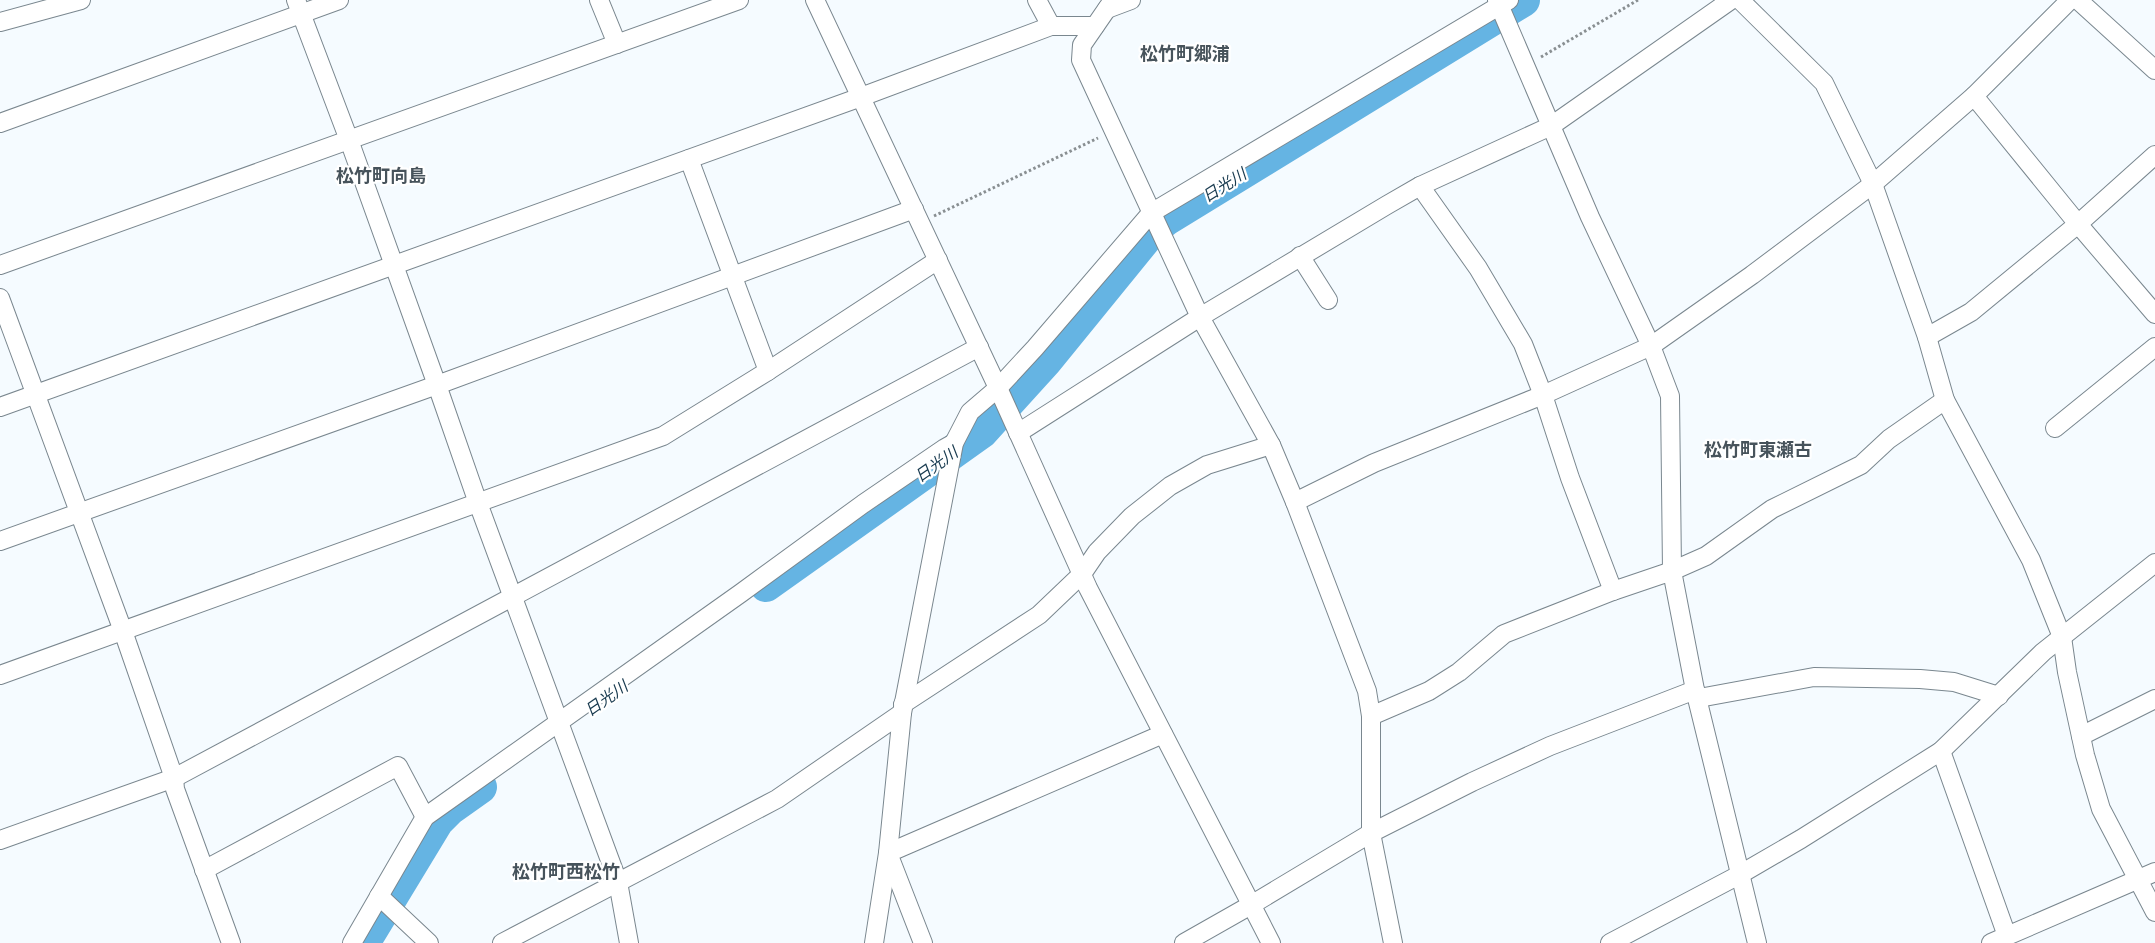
<svg xmlns="http://www.w3.org/2000/svg" width="2155" height="943" font-family="'Alegreya Sans','Noto Sans JP',sans-serif">
	<style>
		.lines { fill: none; stroke-linecap: round; stroke-linejoin: round }
		.river { stroke: #65b4e3; stroke-width: 34 }
		.minor-casing { stroke: #7a878f; stroke-width: 20 }
		.path { stroke: #898f92; stroke-width: 3; stroke-dasharray: 2.5 2.5; stroke-linecap: butt }
		.minor { stroke: #fff; stroke-width: 18 }
		.labels { text-anchor: middle; stroke-width: 4.5; stroke-linejoin: round; paint-order: stroke }
		.water-label { font-size: 16px; font-style: italic; fill: #17394e; stroke: #fff }
		.quarter-label { font-size: 18px; font-weight: bold; fill: #47535b; stroke: #fff }
	</style>
	<rect width="100%" height="100%" fill="#f5fbff"/>
	<g class="lines">
		<!-- river -->
		<g class="river">
			<polyline points="766,585 981,432 1046,360 1151,231 1166,219 1523,0"/>
			<polyline points="363,943 437,821 449,809 480,787"/>
		</g>
		<!-- minor casing -->
		<g class="minor-casing">
			<g id="minor">
				<polyline points="296,0 349,140 437,385 478,503 618,882 629,943"/>
				<polyline points="599,0 617,44"/>
				<polyline points="815,0 998,388 1088,588 1271,943"/>
				<polyline points="1037,0 1051,26"/>
				<polyline points="1113,0 1082,45 1081,60 1200,317 1271,445 1295,502 1367,691 1371,716 1371,833 1393,943"/>
				<polyline points="1497,0 1590,217 1651,346 1670,396 1672,571 1695,690 1757,943"/>
				<polyline points="1740,0 1824,83 1873,184 1927,337 1945,400 2031,560 2062,637 2067,672 2085,755 2101,809 2155,912"/>
				<polyline points="2078,0 2155,70"/>
				<polyline points="1107,9 1131,0"/>
				<polyline points="0,22 81,0"/>
				<polyline points="1974,96 2078,224 2155,314"/>
				<polyline points="0,123 339,0"/>
				<polyline points="689,159 768,371"/>
				<polyline points="1420,186 1478,268 1523,344 1543,395 1570,478 1613,591"/>
				<polyline points="1300,256 1328,300"/>
				<polyline points="0,265 739,0"/>
				<polyline points="0,298 123,631 174,778 175,789 231,943"/>
				<polyline points="1927,337 1971,312 2078,224 2155,155"/>
				<polyline points="0,407 861,97 1051,26 1095,26"/>
				<polyline points="2055,428 2155,347"/>
				<polyline points="1018,433 1200,317 1387,205 1420,186 1551,126 1731,0"/>
				<polyline points="1295,502 1374,463 1543,395 1651,346 1752,275 1873,184 1974,96 2070,0"/>
				<polyline points="0,541 448,381 914,209"/>
				<polyline points="0,675 663,436 768,371 938,260"/>
				<polyline points="1699,698 1814,677 1920,679 1954,682 1999,696"/>
				<polyline points="903,704 1039,615 1082,574 1097,552 1132,516 1170,486 1207,465 1271,445"/>
				<polyline points="1371,716 1429,691 1459,672 1504,634 1613,591 1672,571 1706,556 1772,509 1861,465 1889,439 1945,400"/>
				<polyline points="2081,736 2155,699"/>
				<polyline points="1941,751 2007,936 2155,872"/>
				<polyline points="0,840 174,778 979,347"/>
				<polyline points="204,870 398,766 425,817"/>
				<polyline points="379,896 429,943"/>
				<polyline points="352,943 425,817 741,593 863,504 945,448 954,443"/>
				<polyline points="502,943 777,799 902,713"/>
				<polyline points="874,943 888,853 902,713 954,443 970,412 998,388 1035,348 1151,213 1509,0"/>
				<polyline points="923,943 888,853 1163,734"/>
				<polyline points="1184,943 1251,905 1371,833 1472,782 1550,746 1695,690"/>
				<polyline points="1610,943 1739,875 1801,839 1941,751 2043,652 2155,563"/>
				<polyline points="1991,943 2007,936"/>
			</g>
		</g>
		<!-- path -->
		<g class="path">
			<polyline points="1541,57 1638,0"/>
			<polyline points="934,216 1098,138"/>
		</g>
		<!-- minor -->
		<use href="#minor" class="minor"/>
	</g>
	<g class="labels">
		<!-- water labels -->
		<g class="water-label">
			<text transform="translate(1224 185) rotate(-32)" y="6">日光川</text>
			<text transform="translate(936 464) rotate(-35)" y="6">日光川</text>
			<text transform="translate(606 698) rotate(-35)" y="6">日光川</text>
		</g>
		<!-- quarter labels -->
		<g class="quarter-label">
			<text x="1185" y="60">松竹町郷浦</text>
			<text x="381" y="182">松竹町向島</text>
			<text x="1758" y="456">松竹町東瀬古</text>
			<text x="566" y="878">松竹町西松竹</text>
		</g>
	</g>
</svg>
